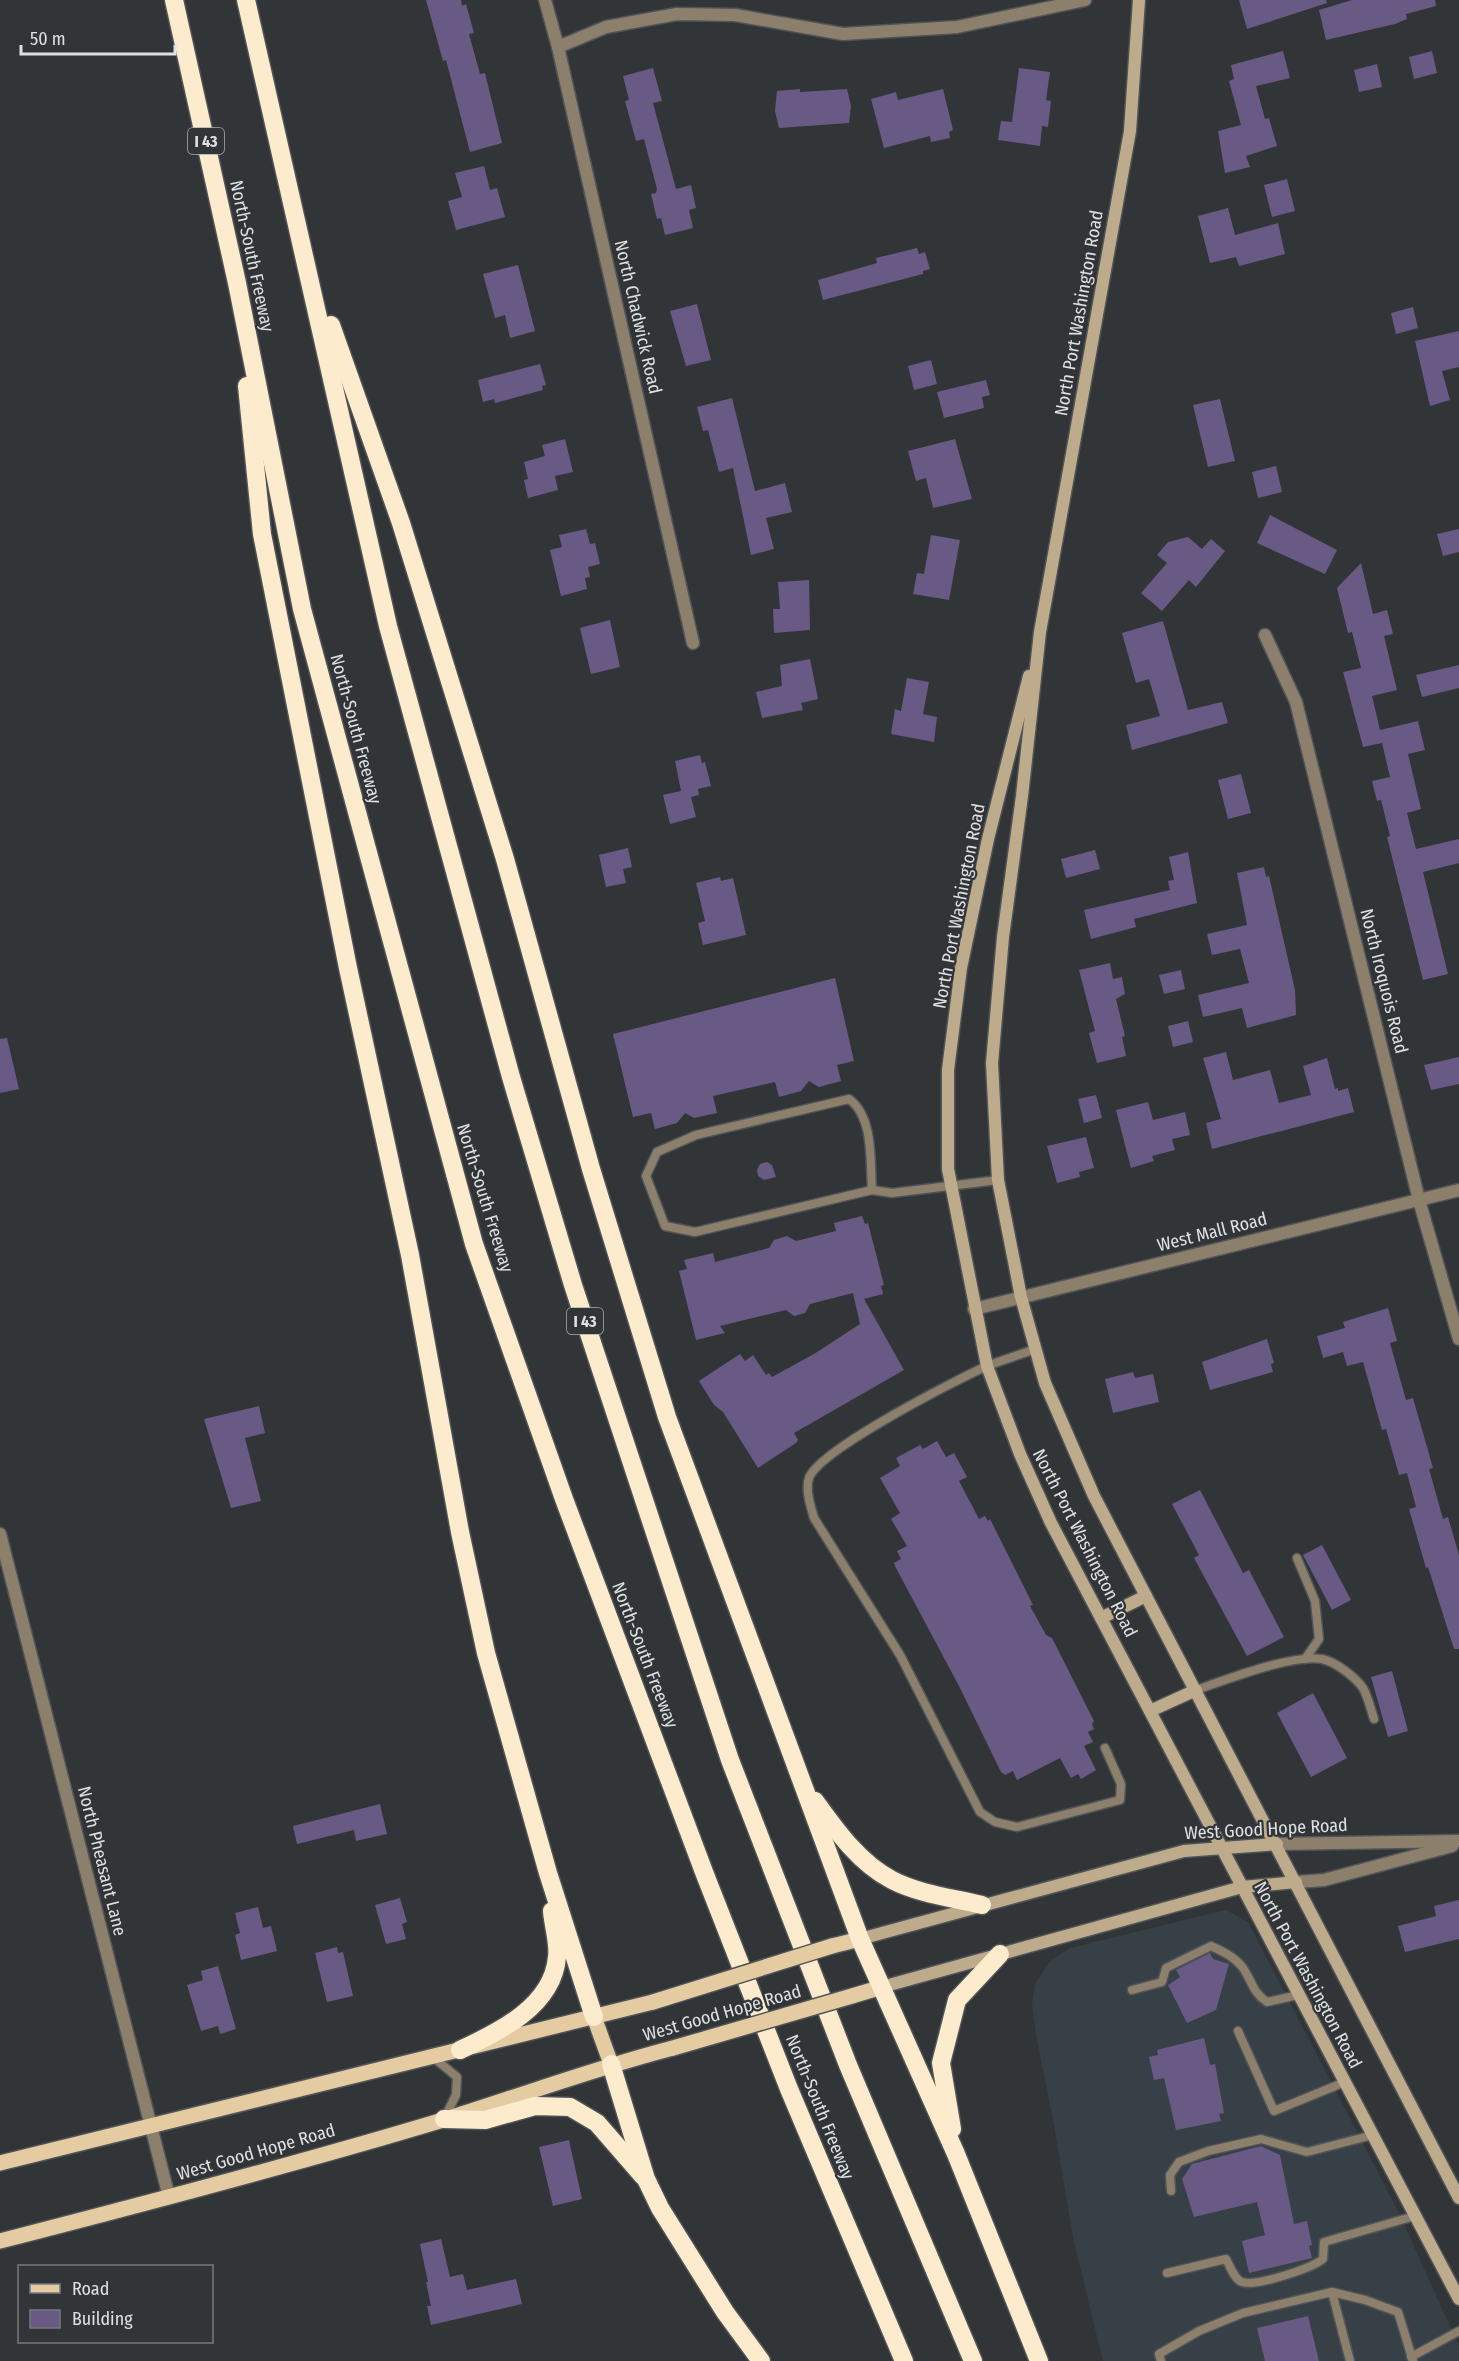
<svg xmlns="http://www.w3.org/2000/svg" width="1459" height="2361" font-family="'Fira Sans Condensed',sans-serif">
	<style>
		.built { fill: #384047 }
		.building { fill: #685985 }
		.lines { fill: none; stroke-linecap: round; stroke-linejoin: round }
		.lane-casing { stroke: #515457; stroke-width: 11 }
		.street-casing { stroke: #515457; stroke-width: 15 }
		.secondary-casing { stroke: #515457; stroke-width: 15 }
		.primary-casing { stroke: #515457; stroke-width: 18 }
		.highway-casing { stroke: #515457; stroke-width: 21 }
		.lane { stroke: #8c806d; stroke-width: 8 }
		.street { stroke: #8c806d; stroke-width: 12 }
		.secondary { stroke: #beab8b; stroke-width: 12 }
		.primary { stroke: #e4cba2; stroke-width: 15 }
		.highway { stroke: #fcebcd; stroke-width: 18 }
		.primary-bridge-casing { stroke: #515457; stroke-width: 18; stroke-linecap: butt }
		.primary-bridge { stroke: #e4cba2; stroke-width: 15 }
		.labels { text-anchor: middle; stroke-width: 4.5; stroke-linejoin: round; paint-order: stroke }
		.shield { fill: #323538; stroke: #aaadaf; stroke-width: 1.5 }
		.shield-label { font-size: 16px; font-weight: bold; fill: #dee0e2 }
		.street-label { font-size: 18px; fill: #dee0e2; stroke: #323538 }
	</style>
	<rect width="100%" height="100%" fill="#323538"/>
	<!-- built -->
	<polygon class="built" points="1226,1910 1248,1922 1397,2209 1459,2346 1459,2361 1103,2361 1074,2242 1054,2125 1036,2035 1032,2005 1035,1984 1051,1960 1070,1948"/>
	<!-- building -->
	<g class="building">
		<polygon points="426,0 461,0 462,6 466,4 474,33 469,34 480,74 485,73 502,143 470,152 446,60 443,61"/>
		<polygon points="1239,0 1326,0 1327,3 1247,29"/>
		<polygon points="1352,0 1435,0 1436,6 1406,14 1407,19 1395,24 1326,40 1319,10"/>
		<polygon points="1283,51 1290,78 1256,86 1265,119 1269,118 1277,146 1246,156 1250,167 1225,173 1218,131 1241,125 1229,81 1234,79 1231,65"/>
		<polygon points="1432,51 1437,73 1414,79 1409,57"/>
		<polygon points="1377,64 1382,87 1359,92 1354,70"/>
		<polygon points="653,68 662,101 653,103 676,189 691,185 696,208 689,210 693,228 665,235 661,218 657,219 651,194 656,193 657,189 644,139 636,141 625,101 629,100 623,76"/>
		<polygon points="1019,68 1050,72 1046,100 1051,101 1048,127 1042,126 1040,146 998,140 1001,121 1012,122"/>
		<polygon points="800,89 800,92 847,89 851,106 849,123 779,128 775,111 777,91"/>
		<polygon points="943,89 953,130 949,132 950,138 931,142 930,136 884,148 871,99 896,92 898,100"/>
		<polygon points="484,166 490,190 497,188 505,217 456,230 448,201 462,197 455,173"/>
		<polygon points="1287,179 1295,211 1272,217 1264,185"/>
		<polygon points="1228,208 1235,235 1278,223 1285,254 1239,266 1236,257 1210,263 1198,216"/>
		<polygon points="917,248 919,254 925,252 930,269 923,271 923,274 823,300 818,280 877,263 876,258"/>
		<polygon points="518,265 535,331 510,338 505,315 495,318 483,274"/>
		<polygon points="697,304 711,360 686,366 670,311"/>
		<polygon points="1413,307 1418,328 1396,334 1391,313"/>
		<polygon points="1459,331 1459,367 1442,371 1450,400 1430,406 1415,341"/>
		<polygon points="931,360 937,384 914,390 908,366"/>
		<polygon points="540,364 546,385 542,386 543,390 495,403 494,399 483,402 478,380"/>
		<polygon points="986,380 990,395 982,397 984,408 944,418 937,392"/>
		<polygon points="732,398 755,491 785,483 792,512 766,518 774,549 751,555 733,468 719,472 708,430 703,431 697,407"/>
		<polygon points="1220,399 1235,461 1208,467 1193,405"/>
		<polygon points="565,439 573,472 555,476 558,490 528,498 524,480 528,479 524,462 545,456 542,445"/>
		<polygon points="955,439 972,499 933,508 926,478 916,481 908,451"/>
		<polygon points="1276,466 1282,492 1258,498 1252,472"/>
		<polygon points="1270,515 1337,550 1325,574 1257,543"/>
		<polygon points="586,529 590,544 595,543 600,564 588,567 590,577 585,578 587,589 561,596 550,550 562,547 559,535"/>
		<polygon points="1459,529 1459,552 1443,556 1437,534"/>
		<polygon points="931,535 960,540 949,600 913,594 917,573 924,574"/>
		<polygon points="1188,537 1202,549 1211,539 1225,551 1196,587 1189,580 1162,611 1141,593 1167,563 1157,555 1168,542"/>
		<polygon points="1361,563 1373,614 1387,610 1393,634 1384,636 1397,690 1372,696 1380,730 1418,721 1425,750 1408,754 1421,809 1407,813 1416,849 1459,839 1459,863 1423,872 1448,974 1423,980 1387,837 1390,836 1381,800 1377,801 1372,781 1390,777 1382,743 1363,747 1343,672 1361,668 1352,632 1348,633 1337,588"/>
		<polygon points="809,580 810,630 774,633 773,609 780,609 778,582"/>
		<polygon points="610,620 620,667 591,674 580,628"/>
		<polygon points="1163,621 1188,710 1222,702 1228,723 1132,750 1126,725 1160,716 1149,679 1136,683 1122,633"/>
		<polygon points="810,659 818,699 801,703 803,710 762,718 756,692 782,686 780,665"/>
		<polygon points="1459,665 1459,688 1422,697 1416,675"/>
		<polygon points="907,678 929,682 923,714 937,717 934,742 891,734 895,709 901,711"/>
		<polygon points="700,755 702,763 705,762 711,786 698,789 699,795 691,797 696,817 670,824 663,795 681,791 675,761"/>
		<polygon points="1241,774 1251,813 1228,819 1218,780"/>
		<polygon points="628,848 632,867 623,869 626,883 606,887 599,855"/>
		<polygon points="1095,850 1100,869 1066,878 1061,859"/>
		<polygon points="1188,852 1197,903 1134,919 1136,927 1091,939 1084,910 1170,890 1168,881 1174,880 1169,857"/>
		<polygon points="1264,867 1266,877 1269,876 1295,990 1296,1015 1247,1028 1242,1008 1203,1017 1198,995 1249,983 1240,949 1212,955 1207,934 1247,925 1237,873"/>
		<polygon points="720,877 721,881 733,878 746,935 703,945 698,923 705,921 696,883"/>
		<polygon points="1110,963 1113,979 1122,977 1125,994 1116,999 1125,1036 1122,1037 1126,1056 1097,1063 1089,1033 1095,1031 1079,970"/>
		<polygon points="1181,970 1185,989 1164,994 1159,975"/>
		<polygon points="835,978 854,1061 837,1065 841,1081 819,1087 809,1081 801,1091 779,1097 775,1082 713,1096 717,1113 694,1118 685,1113 677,1123 655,1129 651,1113 633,1117 613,1034"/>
		<polygon points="1188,1021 1193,1042 1173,1047 1168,1026"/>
		<polygon points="7,1038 19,1089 0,1093 0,1039"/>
		<polygon points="1226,1052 1233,1080 1270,1070 1279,1103 1311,1095 1303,1066 1327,1058 1335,1089 1338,1088 1338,1091 1348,1088 1354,1112 1212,1149 1206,1123 1221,1119 1203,1058"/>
		<polygon points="1459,1057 1459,1084 1431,1090 1424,1065"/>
		<polygon points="1096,1095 1102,1118 1084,1123 1078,1099"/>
		<polygon points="1148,1102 1153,1120 1185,1112 1190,1135 1172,1139 1175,1150 1152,1156 1154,1161 1131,1168 1116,1110"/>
		<polygon points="1086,1137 1094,1168 1079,1172 1080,1177 1057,1183 1047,1146"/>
		<polygon points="767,1162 772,1165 776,1177 764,1180 758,1176 757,1170 760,1164"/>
		<polygon points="862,1216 865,1224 868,1223 884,1285 881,1286 883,1294 864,1299 904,1370 794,1433 798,1440 796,1443 758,1468 723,1412 714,1405 699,1381 740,1354 745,1361 753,1355 766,1375 769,1373 772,1377 814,1354 860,1324 853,1293 810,1304 805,1313 794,1316 786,1310 720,1326 725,1333 696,1340 679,1271 687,1269 684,1260 713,1253 715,1262 769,1248 774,1240 787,1236 796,1241 836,1231 834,1223"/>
		<polygon points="1388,1308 1397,1341 1390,1343 1406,1400 1413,1398 1433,1468 1429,1469 1443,1519 1448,1517 1459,1555 1459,1649 1454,1649 1428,1567 1426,1568 1409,1509 1416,1507 1407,1473 1399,1475 1386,1429 1382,1430 1363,1362 1347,1366 1343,1352 1323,1358 1317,1336 1345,1328 1343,1322"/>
		<polygon points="1267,1339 1274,1363 1271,1364 1273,1372 1210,1390 1202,1362"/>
		<polygon points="1133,1372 1135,1378 1153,1374 1159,1402 1113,1413 1105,1379"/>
		<polygon points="259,1406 265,1433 245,1438 261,1501 231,1508 204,1419"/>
		<polygon points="937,1441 946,1457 954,1453 967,1477 959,1481 979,1519 985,1516 988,1521 990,1519 1033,1605 1030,1606 1046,1635 1052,1638 1094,1721 1092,1724 1094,1729 1088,1732 1093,1742 1084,1746 1096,1770 1081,1779 1078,1774 1071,1778 1060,1758 1017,1780 1013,1771 1005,1775 1001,1772 959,1686 896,1568 894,1563 901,1559 897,1551 907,1546 891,1519 900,1513 880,1478 900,1466 896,1458 920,1445 923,1449"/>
		<polygon points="1200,1490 1243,1573 1249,1570 1284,1637 1247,1656 1194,1558 1199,1555 1172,1504"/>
		<polygon points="1322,1545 1351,1600 1332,1610 1303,1555"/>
		<polygon points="1392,1671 1408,1731 1388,1737 1371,1677"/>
		<polygon points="1313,1693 1347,1758 1311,1777 1277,1713"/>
		<polygon points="380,1804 387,1834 356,1841 354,1830 297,1844 293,1826"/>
		<polygon points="400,1898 407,1922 402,1924 406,1939 386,1944 375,1905"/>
		<polygon points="1459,1900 1459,1939 1405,1952 1398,1926 1436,1916 1434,1906"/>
		<polygon points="258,1907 263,1928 271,1926 277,1951 241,1960 235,1935 240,1933 235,1913"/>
		<polygon points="337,1947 338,1953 343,1952 353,1996 327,2002 315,1953"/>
		<polygon points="1210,1953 1213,1959 1229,1964 1216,2010 1187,2023 1168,1985 1180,1977 1176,1970"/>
		<polygon points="218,1966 236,2029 220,2034 218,2026 201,2031 187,1985 203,1980 201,1971"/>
		<polygon points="1204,2038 1210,2065 1215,2064 1224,2113 1219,2114 1221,2121 1176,2130 1164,2078 1154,2080 1149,2057 1158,2055 1157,2050"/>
		<polygon points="569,2140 582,2199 553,2206 539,2147"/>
		<polygon points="1261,2146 1280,2155 1294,2224 1307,2221 1312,2245 1309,2246 1312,2258 1249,2273 1242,2241 1265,2235 1257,2202 1194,2217 1182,2179 1192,2164"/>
		<polygon points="441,2239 450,2277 463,2274 467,2290 516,2279 522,2304 431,2325 427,2306 431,2306 426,2282 428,2282 420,2244"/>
		<polygon points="1308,2316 1319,2361 1265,2361 1257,2328"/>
	</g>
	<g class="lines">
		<!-- lane casing -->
		<g class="lane-casing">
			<g id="lane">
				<path d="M872 1190C870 1162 874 1117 849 1099L696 1135 657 1152 646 1176 665 1226 695 1232 872 1190 892 1193 998 1180"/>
				<path d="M1035 1349C1019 1355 1003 1360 987 1366 956 1380 819 1450 809 1478 805 1490 811 1507 814 1518L900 1655 980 1812 995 1822 1017 1827 1120 1800 1121 1784 1105 1748"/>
				<polyline points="1297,1558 1315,1601 1319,1639 1305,1659"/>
				<path d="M1196 1690C1225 1680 1292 1654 1322 1659 1336 1662 1355 1677 1363 1688 1368 1697 1371 1710 1374 1719"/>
				<path d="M1132 1990 1162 1982 1166 1968 1211 1946C1222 1951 1235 1957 1243 1968 1252 1981 1253 1993 1267 2002L1298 1995"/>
				<polyline points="1238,2031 1274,2111 1345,2082"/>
				<polyline points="433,2057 457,2077 456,2095 444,2119"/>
				<polyline points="1171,2191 1170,2175 1179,2162 1208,2151 1261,2139 1307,2152 1373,2135"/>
				<path d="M1167 2273 1226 2259C1230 2266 1234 2279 1242 2282 1256 2287 1312 2268 1323 2259L1324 2242 1415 2216"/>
				<polyline points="1332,2292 1350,2361"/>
				<polyline points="1411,2357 1459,2331"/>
				<polyline points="1161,2361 1159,2354 1199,2331 1243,2313 1332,2292 1365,2300 1398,2312 1413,2361"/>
			</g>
		</g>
		<!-- street casing -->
		<g class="street-casing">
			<g id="street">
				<polyline points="545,0 558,47 693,643"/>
				<polyline points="558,47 606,27 677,14 735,15 843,34 957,27 1085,0"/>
				<polyline points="1265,635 1296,702 1419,1200 1459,1339"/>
				<polyline points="974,1309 1459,1190"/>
				<polyline points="0,1534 169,2197"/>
				<polyline points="1277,1844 1459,1841"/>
				<polyline points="1296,1882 1324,1880 1452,1846"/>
			</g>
		</g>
		<!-- secondary casing -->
		<g class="secondary-casing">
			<g id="secondary">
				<polyline points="1139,0 1130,131 1040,632 1022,796 1003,937 992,1063 998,1180 1021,1297 1045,1383 1094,1496 1459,2198"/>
				<polyline points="1029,676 988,839 961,968 948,1070 948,1169 987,1366 1020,1454 1051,1523 1459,2299"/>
				<polyline points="1101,1618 1146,1596"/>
				<polyline points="1150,1711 1196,1690"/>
				<polyline points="860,1939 1184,1851 1277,1844"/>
				<polyline points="882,1987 1242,1887 1296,1882"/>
			</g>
		</g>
		<!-- primary casing -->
		<g class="primary-casing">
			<g id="primary">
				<polyline points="832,1946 860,1939"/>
				<polyline points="852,1996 882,1987"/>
				<polyline points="594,2017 611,2064"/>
				<polyline points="0,2163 653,2002"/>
				<path d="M0 2241C148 2203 297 2164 443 2120 520 2096 595 2068 673 2048"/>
			</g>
		</g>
		<!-- highway casing -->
		<g class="highway-casing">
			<g id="highway">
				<polyline points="174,0 237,283 302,609 474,1244 564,1499 704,1872 789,2089 904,2361"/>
				<polyline points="246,0 388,626 511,1077 573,1285 730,1760 848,2065 973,2361"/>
				<polyline points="331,325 401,523 505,859 591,1169 667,1417 860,1939 956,2154 1039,2361"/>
				<polyline points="247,386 262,534 348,968 410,1255 460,1532 486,1653 548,1873 594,2017"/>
				<path d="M815 1801C836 1830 859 1863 892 1880 919 1894 953 1898 982 1905"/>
				<path d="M460 2050C499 2032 553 2006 557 1957 559 1943 553 1925 552 1911"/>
				<polyline points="611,2064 646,2179 660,2208 725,2312 761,2361"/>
				<polyline points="444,2119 485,2120 535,2106 570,2107 597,2123 643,2176"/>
				<polyline points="952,2129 941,2063 957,2000 1000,1954"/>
			</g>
		</g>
		<!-- lane -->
		<use href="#lane" class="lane"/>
		<!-- street -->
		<use href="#street" class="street"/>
		<!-- secondary -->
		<use href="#secondary" class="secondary"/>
		<!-- primary -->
		<use href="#primary" class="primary"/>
		<!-- highway -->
		<use href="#highway" class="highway"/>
		<!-- primary-bridge casing -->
		<g class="primary-bridge-casing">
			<g id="primary-bridge">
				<polyline points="653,2002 832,1946"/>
				<polyline points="673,2048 852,1996"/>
			</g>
		</g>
		<!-- primary-bridge -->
		<use href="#primary-bridge" class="primary-bridge"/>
	</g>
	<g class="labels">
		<!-- shield labels -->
		<g class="shield">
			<rect x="188" y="128" width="36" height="26" rx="4.5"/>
			<rect x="567" y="1308" width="36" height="26" rx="4.5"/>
		</g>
		<g class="shield-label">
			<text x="206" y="147">I 43</text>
			<text x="585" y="1327">I 43</text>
		</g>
		<!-- street labels -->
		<g class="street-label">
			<text transform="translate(252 256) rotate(78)" y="6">North-South Freeway</text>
			<text transform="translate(1079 313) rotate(-80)" y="6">North Port Washington Road</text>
			<text transform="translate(638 317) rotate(77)" y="6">North Chadwick Road</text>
			<text transform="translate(356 729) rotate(75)" y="6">North-South Freeway</text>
			<text transform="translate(959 906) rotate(-79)" y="6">North Port Washington Road</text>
			<text transform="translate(1384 981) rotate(76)" y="6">North Iroquois Road</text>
			<text transform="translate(485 1198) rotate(73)" y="6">North-South Freeway</text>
			<text transform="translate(1212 1232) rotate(-14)" y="6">West Mall Road</text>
			<text transform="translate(1085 1543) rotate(63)" y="6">North Port Washington Road</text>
			<text transform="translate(645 1655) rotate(69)" y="6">North-South Freeway</text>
			<text transform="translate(1266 1829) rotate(-3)" y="6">West Good Hope Road</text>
			<text transform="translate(102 1861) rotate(76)" y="6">North Pheasant Lane</text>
			<text transform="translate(1308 1975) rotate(62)" y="6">North Port Washington Road</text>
			<text transform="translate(722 2013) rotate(-16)" y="6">West Good Hope Road</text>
			<text transform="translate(820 2107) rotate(68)" y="6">North-South Freeway</text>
			<text transform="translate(256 2152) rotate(-16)" y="6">West Good Hope Road</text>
		</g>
	</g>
	<!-- legend -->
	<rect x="18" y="2265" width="195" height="78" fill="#323538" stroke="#77797c" stroke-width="1.5"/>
	<rect x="30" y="2284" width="30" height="9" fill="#e4cba2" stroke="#77797c" stroke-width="1.5"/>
	<text x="72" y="2295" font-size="18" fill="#dee0e2">Road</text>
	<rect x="30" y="2310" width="30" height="18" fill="#685985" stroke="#77797c" stroke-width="1.5"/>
	<text x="72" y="2325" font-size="18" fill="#dee0e2">Building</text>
	<!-- scale -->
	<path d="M21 45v9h154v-9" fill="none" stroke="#dee0e2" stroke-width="3"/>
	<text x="30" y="45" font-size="18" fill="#dee0e2" stroke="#323538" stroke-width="4.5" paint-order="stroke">50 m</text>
</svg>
